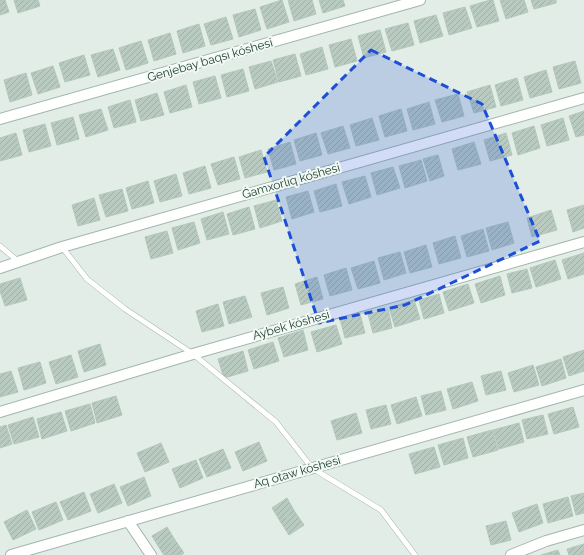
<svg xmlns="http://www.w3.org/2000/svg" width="584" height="555" font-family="Raleway,sans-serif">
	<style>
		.building { fill: url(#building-hatch); stroke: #b3c7bc }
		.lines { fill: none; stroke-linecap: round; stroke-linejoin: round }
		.service-casing { stroke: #a3b6ac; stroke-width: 6 }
		.minor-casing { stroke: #a3b6ac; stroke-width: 12 }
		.service { stroke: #fff; stroke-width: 5 }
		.minor { stroke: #fff; stroke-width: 10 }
		.marked { fill: #1d4ed8; fill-opacity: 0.2; stroke: #1d4ed8; stroke-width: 3; stroke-dasharray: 8 5; stroke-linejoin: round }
		.labels { text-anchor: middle; stroke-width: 4; stroke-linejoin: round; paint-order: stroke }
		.street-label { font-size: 12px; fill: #204032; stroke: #f2f9f5 }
	</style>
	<defs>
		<pattern id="building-hatch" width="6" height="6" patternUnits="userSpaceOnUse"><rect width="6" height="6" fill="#b9cbc1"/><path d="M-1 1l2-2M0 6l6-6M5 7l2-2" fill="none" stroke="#9fafa6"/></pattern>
	</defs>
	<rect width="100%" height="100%" fill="#e1ede6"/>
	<!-- building -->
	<g class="building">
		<polygon points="0,0 5,0 9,12 0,15"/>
		<polygon points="14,0 38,0 40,6 18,13"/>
		<polygon points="282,0 289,22 267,29 260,7"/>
		<polygon points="288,0 312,0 316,14 294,21"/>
		<polygon points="319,0 343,0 345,6 323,13"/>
		<polygon points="490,0 493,0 499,21 477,27 470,6"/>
		<polygon points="500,0 524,0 528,12 506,19"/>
		<polygon points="531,0 556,0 556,3 534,9"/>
		<polygon points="465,7 472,28 449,35 443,13"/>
		<polygon points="255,9 261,30 239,37 233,15"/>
		<polygon points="436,15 443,36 420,43 414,21"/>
		<polygon points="226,17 233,39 211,45 204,24"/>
		<polygon points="408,23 414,45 392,51 385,29"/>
		<polygon points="199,24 205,46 183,53 177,31"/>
		<polygon points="380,30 386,52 364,58 358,36"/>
		<polygon points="170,33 176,54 154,61 148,40"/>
		<polygon points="351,39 357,61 335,67 329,45"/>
		<polygon points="141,41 148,63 126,70 119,48"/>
		<polygon points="322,47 328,69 306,75 300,54"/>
		<polygon points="113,49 120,70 98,77 91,55"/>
		<polygon points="295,54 301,76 279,82 273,60"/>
		<polygon points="84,55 90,75 65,82 59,63"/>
		<polygon points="271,61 278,82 255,89 249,67"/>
		<polygon points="575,61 581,83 559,89 553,67"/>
		<polygon points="53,66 60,87 38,94 31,73"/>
		<polygon points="243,69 249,91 227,97 221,75"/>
		<polygon points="546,70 552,92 530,98 524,77"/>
		<polygon points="26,73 32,95 10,102 4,80"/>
		<polygon points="215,76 221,98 199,104 193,82"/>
		<polygon points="517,78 523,100 501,106 495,85"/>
		<polygon points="186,85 192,107 170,113 164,92"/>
		<polygon points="490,85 496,107 474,113 467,92"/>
		<polygon points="157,93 164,115 141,121 135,100"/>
		<polygon points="458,94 464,116 442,122 435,100"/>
		<polygon points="130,100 136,122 114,128 108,107"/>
		<polygon points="429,102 435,124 413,130 407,109"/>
		<polygon points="101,109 108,130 86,137 79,115"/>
		<polygon points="401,109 407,131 385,137 379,116"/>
		<polygon points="584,111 584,135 576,137 569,116"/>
		<polygon points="73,117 79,139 57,145 51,123"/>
		<polygon points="372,118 379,140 356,146 350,125"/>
		<polygon points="563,118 569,140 547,146 541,125"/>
		<polygon points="45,124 51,146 29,152 23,130"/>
		<polygon points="343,126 350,148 328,154 321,133"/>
		<polygon points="534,126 540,148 518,155 512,133"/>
		<polygon points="16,133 22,155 0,161 0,138"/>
		<polygon points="316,133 322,155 300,161 294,140"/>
		<polygon points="506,133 512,155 490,161 484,140"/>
		<polygon points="290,142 296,164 274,170 268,149"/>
		<polygon points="474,142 481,164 458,170 452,149"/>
		<polygon points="261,150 267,172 245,178 239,157"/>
		<polygon points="438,155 444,176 430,181 423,159"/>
		<polygon points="234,157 240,179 218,185 211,164"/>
		<polygon points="421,160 427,181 405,188 399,166"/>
		<polygon points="205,166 211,188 189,194 183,173"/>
		<polygon points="393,167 400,188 377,195 371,173"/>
		<polygon points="176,174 182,196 160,202 154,181"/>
		<polygon points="365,176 371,197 349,204 342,182"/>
		<polygon points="148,181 154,203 132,209 126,188"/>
		<polygon points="336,184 342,206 320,212 314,191"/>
		<polygon points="122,189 128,211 106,217 99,195"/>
		<polygon points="308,191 314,212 292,219 286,197"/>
		<polygon points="94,198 100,220 78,226 72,205"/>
		<polygon points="276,200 282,221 260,228 254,206"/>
		<polygon points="584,205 584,228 573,232 567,210"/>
		<polygon points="249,207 255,229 233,235 227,214"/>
		<polygon points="551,210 557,230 532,237 527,218"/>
		<polygon points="223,212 229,234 207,240 201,219"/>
		<polygon points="194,222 200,243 178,250 172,228"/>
		<polygon points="508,222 514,243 492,250 486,228"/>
		<polygon points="483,229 489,251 467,257 461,236"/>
		<polygon points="167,231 173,253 151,259 145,237"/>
		<polygon points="455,236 461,258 439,264 433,243"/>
		<polygon points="426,245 432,267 410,273 404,252"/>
		<polygon points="400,252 406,273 384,280 378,258"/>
		<polygon points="584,253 584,274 568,279 562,260"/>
		<polygon points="555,260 561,279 536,287 530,268"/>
		<polygon points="374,261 380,283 358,289 351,268"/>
		<polygon points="346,268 352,290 330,296 324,275"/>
		<polygon points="527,269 532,288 512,293 507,274"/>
		<polygon points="500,276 505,295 481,303 475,284"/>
		<polygon points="317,277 323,299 301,305 295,284"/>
		<polygon points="20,278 27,300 5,306 0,291 0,284"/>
		<polygon points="468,284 474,303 449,311 443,292"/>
		<polygon points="283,287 289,308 267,315 261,293"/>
		<polygon points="439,294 444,313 424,319 419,300"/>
		<polygon points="245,296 252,317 229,324 223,302"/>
		<polygon points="414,300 420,319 395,327 389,308"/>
		<polygon points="218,304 224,326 202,332 196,311"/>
		<polygon points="388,309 392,328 373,333 368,314"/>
		<polygon points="360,314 365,333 345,338 340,319"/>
		<polygon points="336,325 342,344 317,352 311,332"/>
		<polygon points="303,330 308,350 284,357 278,338"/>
		<polygon points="273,342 279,361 254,369 248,350"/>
		<polygon points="100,344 106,365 84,372 78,351"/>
		<polygon points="584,350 584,371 569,376 563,357"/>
		<polygon points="243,351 248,371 224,378 218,359"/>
		<polygon points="71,355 78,377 56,384 49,362"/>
		<polygon points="561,359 566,378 542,386 536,367"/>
		<polygon points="40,362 46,383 24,390 18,368"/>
		<polygon points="533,365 539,385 514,392 508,373"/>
		<polygon points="11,371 18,392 0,397 0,374"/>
		<polygon points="501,371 506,390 486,395 481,376"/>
		<polygon points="472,382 478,401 453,409 447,389"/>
		<polygon points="441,391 446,410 426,415 421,396"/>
		<polygon points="116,396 122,415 97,423 92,403"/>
		<polygon points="416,397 422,416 397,424 391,405"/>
		<polygon points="90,404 95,423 71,431 65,411"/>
		<polygon points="386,405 391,424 371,429 366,410"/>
		<polygon points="573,407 579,427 554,434 548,414"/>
		<polygon points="61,412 67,431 42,439 37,419"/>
		<polygon points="356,413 362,433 337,440 331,421"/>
		<polygon points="543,415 548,434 527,439 522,420"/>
		<polygon points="33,417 39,437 14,444 8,425"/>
		<polygon points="519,423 524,442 499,449 493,430"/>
		<polygon points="6,425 12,444 0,448 0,427"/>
		<polygon points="492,430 498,450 473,457 467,437"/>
		<polygon points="463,438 468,458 444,465 438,445"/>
		<polygon points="259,442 267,461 243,471 235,452"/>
		<polygon points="161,443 169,462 145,472 137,453"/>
		<polygon points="434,447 440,467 415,474 409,454"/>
		<polygon points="223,449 231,468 207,477 199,459"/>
		<polygon points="196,460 203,478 180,488 172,469"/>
		<polygon points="144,477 151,496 128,506 120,487"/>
		<polygon points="114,484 122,503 98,513 90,494"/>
		<polygon points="84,492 91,511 68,520 60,502"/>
		<polygon points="584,493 584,513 576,515 571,496"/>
		<polygon points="568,497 573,516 548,523 543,504"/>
		<polygon points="287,498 295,512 280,521 272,508"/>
		<polygon points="56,502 63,520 39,530 32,512"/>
		<polygon points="537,504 543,523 519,532 512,513"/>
		<polygon points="27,510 36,529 13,540 4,522"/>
		<polygon points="295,512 304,525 289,535 280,521"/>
		<polygon points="506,521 511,540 491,545 486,526"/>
		<polygon points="167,527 175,540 160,549 152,536"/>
		<polygon points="175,540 184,553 181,555 164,555 160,549"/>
		<polygon points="584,544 584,555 569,555 567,549"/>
		<polygon points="558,550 560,555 541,555"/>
	</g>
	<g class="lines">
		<!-- service casing -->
		<g class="service-casing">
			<g id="service">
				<polyline points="0,246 19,262"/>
				<polyline points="62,247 87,279 125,309 193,354 276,422 312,468 381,510 415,555"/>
			</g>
		</g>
		<!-- minor casing -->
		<g class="minor-casing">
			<g id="minor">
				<polyline points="0,119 420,0"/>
				<polyline points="0,268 62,247 584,98"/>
				<polyline points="0,412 193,354 584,242"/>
				<polyline points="128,521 151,555"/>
				<polyline points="11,555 584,390"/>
				<polyline points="511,555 546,541 584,530"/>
			</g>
		</g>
		<!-- service -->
		<use href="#service" class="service"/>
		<!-- minor -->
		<use href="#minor" class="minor"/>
	</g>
	<!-- marked area -->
	<path class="marked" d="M371 50 482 104 540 241 405 305 319 323 264 157Z"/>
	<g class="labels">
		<!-- street labels -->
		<g class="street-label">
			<text transform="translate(210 60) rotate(-16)" y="4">Genjebay baqsı kóshesi</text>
			<text transform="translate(291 181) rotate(-16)" y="4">Ǵamxorlıq kóshesi</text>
			<text transform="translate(291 325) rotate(-16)" y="4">Aybek kóshesi</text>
			<text transform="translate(297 472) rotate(-16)" y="4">Aq otaw kóshesi</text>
		</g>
	</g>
</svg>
